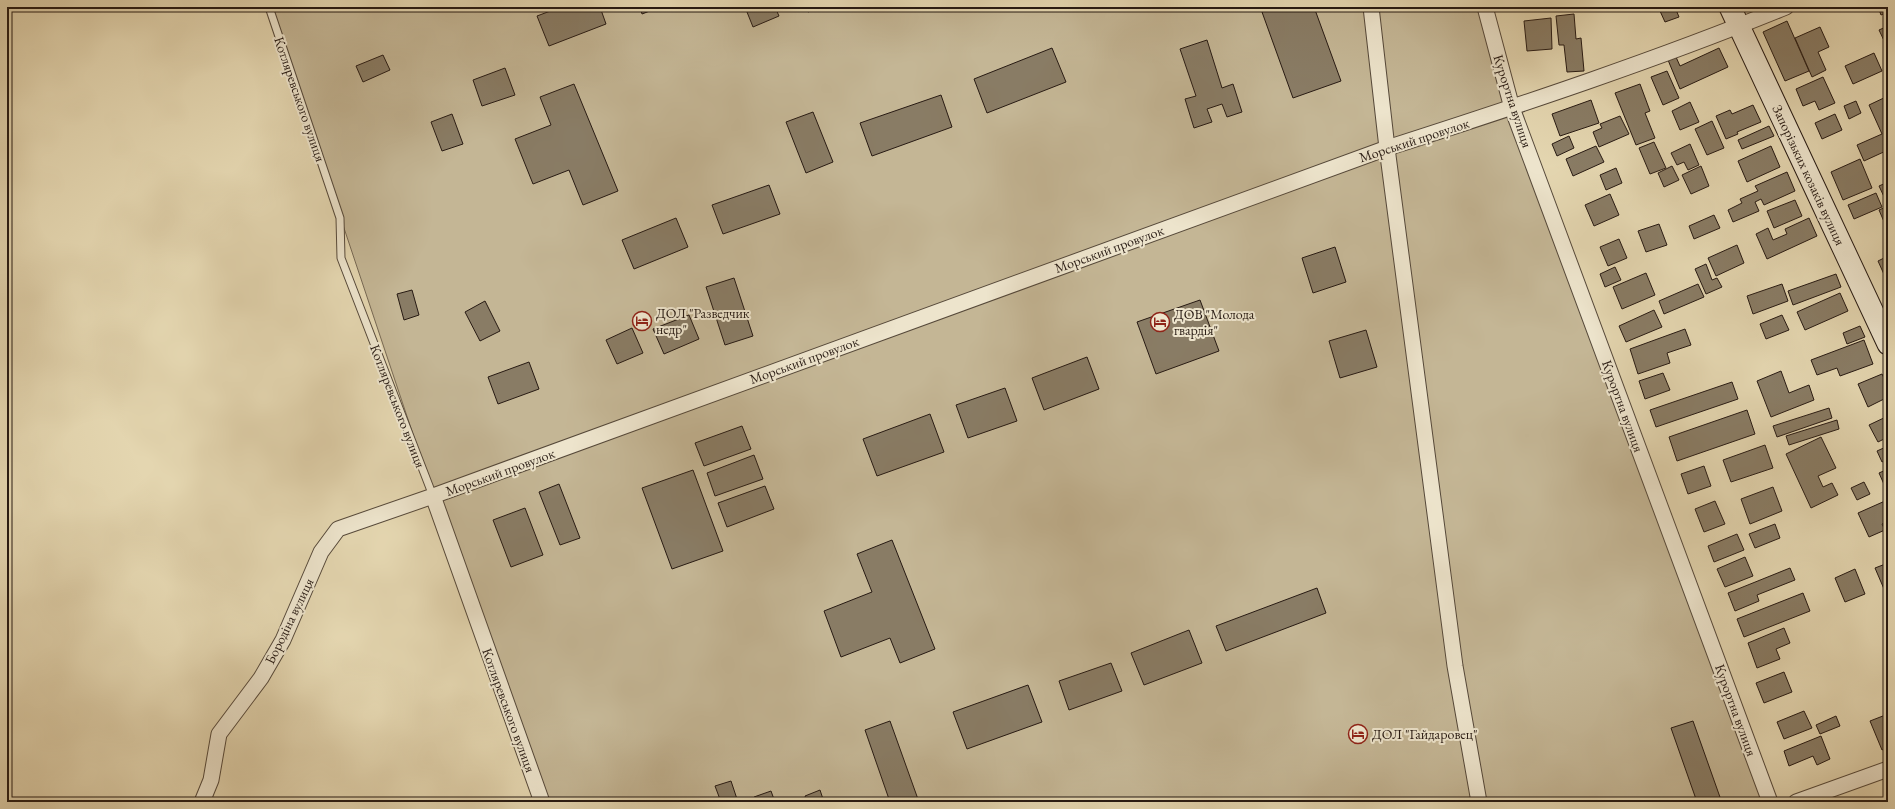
<svg xmlns="http://www.w3.org/2000/svg" width="1895" height="809" font-family="'EB Garamond',serif">
	<style>
		.green { fill: #c4b695; stroke: #766854 }
		.building { fill: #897c65; stroke: #271a13 }
		.lines { fill: none; stroke-linecap: round; stroke-linejoin: round }
		.lane-casing { stroke: #56493a; stroke-width: 9 }
		.street-casing { stroke: #56493a; stroke-width: 17 }
		.secondary-casing { stroke: #271a13; stroke-width: 23 }
		.lane { stroke: #ede4cc; stroke-width: 7 }
		.street { stroke: #ede4cc; stroke-width: 15 }
		.secondary { stroke: #ede4cc; stroke-width: 21 }
		.labels { text-anchor: middle; stroke-width: 4; stroke-linejoin: round; paint-order: stroke }
		.street-label { font-size: 14px; fill: #271a13; stroke: #ede4cc }
		.poi-label { font-size: 14px; fill: #271a13; stroke: #ede4cc; text-anchor: start }
	</style>
	<rect width="100%" height="100%" fill="#e4d6b0"/>
	<filter id="stains"><feTurbulence type="fractalNoise" baseFrequency=".005" numOctaves="4"/><feColorMatrix values="0 0 0 0 .2 0 0 0 0 .09 0 0 0 0 .02 0 0 0 .5 -.17"/></filter>
	<radialGradient id="worn" r=".72"><stop offset=".6" stop-color="#630" stop-opacity="0"/><stop offset="1" stop-color="#630" stop-opacity=".3"/></radialGradient>
	<!-- green -->
	<polygon class="green" points="270,7 1483,7 1769,802 542,802 433,494"/>
	<!-- building -->
	<g class="building">
		<polygon points="561,7 600,7 606,24 549,46 537,16"/>
		<polygon points="640,7 660,7 642,14"/>
		<polygon points="745,7 775,7 779,16 753,27"/>
		<polygon points="806,7 821,7 808,12"/>
		<polygon points="1277,7 1314,7 1341,81 1293,98 1262,12"/>
		<polygon points="1670,7 1675,7 1679,17 1665,22 1660,11"/>
		<polygon points="1878,7 1888,7 1888,12 1881,15"/>
		<polygon points="1574,14 1576,39 1581,38 1584,71 1567,72 1564,45 1559,45 1556,16"/>
		<polygon points="1551,18 1552,49 1527,51 1524,21"/>
		<polygon points="1787,21 1809,71 1785,81 1763,32"/>
		<polygon points="1888,26 1888,49 1879,30"/>
		<polygon points="1820,27 1829,47 1818,52 1826,70 1812,77 1795,38"/>
		<polygon points="1207,40 1222,88 1233,84 1242,112 1227,117 1222,104 1207,109 1212,122 1194,128 1185,99 1196,96 1180,49"/>
		<polygon points="1052,48 1066,82 987,113 974,79"/>
		<polygon points="1719,48 1728,67 1680,89 1668,60 1676,57 1680,66"/>
		<polygon points="1874,53 1882,71 1853,84 1845,66"/>
		<polygon points="383,55 390,70 363,82 356,66"/>
		<polygon points="505,68 515,95 482,106 473,80"/>
		<polygon points="1667,71 1679,98 1663,105 1651,77"/>
		<polygon points="1823,77 1835,103 1819,110 1815,101 1803,106 1796,89"/>
		<polygon points="574,84 618,191 583,205 569,170 533,184 515,139 551,125 540,97"/>
		<polygon points="1640,84 1650,111 1645,113 1655,138 1636,145 1615,93"/>
		<polygon points="941,95 952,127 872,156 860,123"/>
		<polygon points="1888,96 1888,150 1864,161 1857,145 1882,134 1869,105"/>
		<polygon points="1591,100 1599,123 1560,136 1552,114"/>
		<polygon points="1856,101 1861,113 1849,119 1844,106"/>
		<polygon points="1690,102 1699,122 1680,130 1672,111"/>
		<polygon points="1753,105 1761,122 1737,132 1738,134 1726,139 1716,116 1730,110 1732,114"/>
		<polygon points="813,112 833,162 806,173 786,122"/>
		<polygon points="452,114 463,144 442,151 431,122"/>
		<polygon points="1835,114 1842,130 1822,139 1815,123"/>
		<polygon points="1620,116 1629,134 1599,147 1593,132 1602,128 1600,124"/>
		<polygon points="1712,121 1724,148 1707,155 1695,129"/>
		<polygon points="1769,126 1774,136 1742,149 1738,140"/>
		<polygon points="1569,136 1574,148 1557,156 1552,144"/>
		<polygon points="1654,142 1666,168 1650,174 1639,148"/>
		<polygon points="1690,144 1699,165 1688,170 1684,162 1677,165 1671,153"/>
		<polygon points="1596,146 1604,162 1573,176 1566,159"/>
		<polygon points="1771,146 1780,167 1747,182 1738,161"/>
		<polygon points="1860,159 1872,188 1843,200 1831,172"/>
		<polygon points="1888,161 1888,171 1887,171 1884,163"/>
		<polygon points="1672,166 1679,180 1664,187 1658,173"/>
		<polygon points="1701,166 1709,186 1691,194 1682,175"/>
		<polygon points="1616,168 1622,183 1606,190 1600,175"/>
		<polygon points="1787,172 1795,191 1764,205 1761,199 1755,202 1759,211 1733,222 1728,210 1742,203 1740,199 1758,191 1755,186"/>
		<polygon points="1888,182 1888,200 1886,201 1879,186"/>
		<polygon points="769,185 780,214 723,234 712,205"/>
		<polygon points="1876,193 1882,207 1854,219 1848,205"/>
		<polygon points="1610,194 1619,215 1594,226 1585,205"/>
		<polygon points="1795,200 1802,216 1774,228 1767,211"/>
		<polygon points="1888,206 1888,222 1885,224 1879,210"/>
		<polygon points="1714,215 1720,228 1694,239 1689,226"/>
		<polygon points="676,218 688,247 634,269 622,240"/>
		<polygon points="1809,218 1817,236 1767,259 1756,234 1768,228 1773,240 1787,234 1785,229"/>
		<polygon points="1659,224 1667,245 1646,252 1638,231"/>
		<polygon points="1619,239 1627,258 1608,266 1600,247"/>
		<polygon points="1737,245 1744,263 1716,276 1708,258"/>
		<polygon points="1335,247 1346,282 1313,293 1302,258"/>
		<polygon points="1888,256 1888,281 1887,281 1878,261"/>
		<polygon points="1706,264 1712,280 1717,278 1722,287 1706,294 1695,269"/>
		<polygon points="1615,267 1621,280 1605,287 1600,274"/>
		<polygon points="1646,273 1655,295 1622,309 1613,287"/>
		<polygon points="1836,274 1841,287 1793,305 1788,291"/>
		<polygon points="734,278 753,336 725,345 706,287"/>
		<polygon points="1698,284 1704,297 1664,314 1659,301"/>
		<polygon points="1782,284 1788,301 1753,314 1747,296"/>
		<polygon points="412,290 419,315 404,320 397,294"/>
		<polygon points="1840,293 1848,311 1805,330 1797,312"/>
		<polygon points="1200,300 1219,351 1156,374 1137,322"/>
		<polygon points="485,301 500,331 480,341 465,312"/>
		<polygon points="1654,310 1662,327 1626,342 1619,326"/>
		<polygon points="689,315 699,339 664,354 653,329"/>
		<polygon points="1782,315 1789,330 1766,339 1760,324"/>
		<polygon points="1860,326 1865,337 1847,344 1843,333"/>
		<polygon points="632,328 643,353 617,364 606,340"/>
		<polygon points="1685,329 1691,345 1667,353 1670,363 1638,374 1630,349"/>
		<polygon points="1366,330 1377,367 1340,378 1329,341"/>
		<polygon points="1864,340 1873,364 1840,376 1837,368 1817,375 1811,360"/>
		<polygon points="1087,357 1099,389 1044,410 1032,378"/>
		<polygon points="529,362 539,389 498,404 488,377"/>
		<polygon points="1781,371 1789,393 1809,385 1814,400 1771,417 1757,381"/>
		<polygon points="1663,373 1670,390 1645,399 1639,381"/>
		<polygon points="1882,374 1888,386 1888,397 1868,407 1858,384"/>
		<polygon points="1732,382 1738,399 1656,427 1650,410"/>
		<polygon points="1005,388 1017,421 968,438 956,405"/>
		<polygon points="1829,408 1832,418 1777,437 1773,426"/>
		<polygon points="1747,410 1755,434 1677,461 1669,437"/>
		<polygon points="930,414 944,452 877,476 863,439"/>
		<polygon points="1888,416 1888,437 1878,442 1869,425"/>
		<polygon points="1837,420 1839,429 1789,445 1786,436"/>
		<polygon points="742,426 751,449 704,466 695,443"/>
		<polygon points="1821,437 1836,468 1818,476 1823,487 1832,483 1838,495 1811,508 1786,454"/>
		<polygon points="1765,445 1773,468 1731,482 1723,460"/>
		<polygon points="1888,446 1888,459 1882,462 1877,451"/>
		<polygon points="754,455 763,479 715,496 707,473"/>
		<polygon points="1704,466 1711,486 1688,494 1681,474"/>
		<polygon points="1888,469 1888,491 1887,491 1879,473"/>
		<polygon points="693,470 723,551 672,569 642,488"/>
		<polygon points="1864,482 1870,494 1857,500 1851,488"/>
		<polygon points="559,484 580,538 560,545 539,492"/>
		<polygon points="765,486 774,509 727,527 718,503"/>
		<polygon points="1773,487 1782,511 1750,524 1741,499"/>
		<polygon points="1715,501 1725,524 1704,532 1695,509"/>
		<polygon points="1885,501 1888,507 1888,521 1882,524 1885,530 1869,537 1858,513"/>
		<polygon points="525,508 543,555 511,567 493,520"/>
		<polygon points="1775,524 1780,538 1755,548 1749,534"/>
		<polygon points="1737,534 1744,550 1714,562 1708,546"/>
		<polygon points="892,540 935,649 900,663 890,638 841,657 824,611 872,592 857,554"/>
		<polygon points="1745,557 1753,576 1725,587 1717,569"/>
		<polygon points="1888,563 1888,588 1884,589 1875,568"/>
		<polygon points="1790,568 1795,580 1757,595 1759,601 1735,611 1728,593"/>
		<polygon points="1855,569 1865,594 1845,602 1835,578"/>
		<polygon points="1317,588 1326,613 1226,651 1216,626"/>
		<polygon points="1803,593 1810,611 1744,637 1737,619"/>
		<polygon points="1784,628 1790,643 1776,649 1780,659 1757,668 1748,643"/>
		<polygon points="1189,630 1202,663 1144,685 1131,653"/>
		<polygon points="1111,663 1122,691 1069,710 1059,681"/>
		<polygon points="1784,672 1792,692 1764,703 1756,683"/>
		<polygon points="1028,685 1042,722 967,749 953,712"/>
		<polygon points="1804,711 1812,728 1784,739 1777,722"/>
		<polygon points="1888,714 1888,747 1882,750 1870,721"/>
		<polygon points="1836,716 1840,726 1820,734 1816,725"/>
		<polygon points="890,721 919,802 890,802 865,730"/>
		<polygon points="1693,721 1721,800 1714,802 1697,802 1671,728"/>
		<polygon points="1821,736 1830,759 1817,765 1813,756 1789,766 1784,751"/>
		<polygon points="731,781 738,802 721,802 715,786"/>
		<polygon points="820,790 824,802 807,802 805,796"/>
		<polygon points="771,791 775,802 756,802 754,797"/>
	</g>
	<g class="lines">
		<!-- lane casing -->
		<g class="lane-casing">
			<polyline id="lane" points="269,7 340,218 341,258 433,496"/>
		</g>
		<!-- street casing -->
		<g class="street-casing">
			<g id="street">
				<polyline points="1371,7 1387,148 1455,666 1479,802"/>
				<polyline points="1485,7 1512,108 1770,802"/>
				<polyline points="433,496 542,802"/>
				<path d="M202 802 211 780 219 734 261 678 283 640 321 552 338 529 433 496 1387 148C1521 105 1656 60 1786 7"/>
				<polyline points="1796,802 1888,769"/>
			</g>
		</g>
		<!-- secondary casing -->
		<g class="secondary-casing">
			<polyline id="secondary" points="1730,7 1888,344"/>
		</g>
		<!-- lane -->
		<use href="#lane" class="lane"/>
		<!-- street -->
		<use href="#street" class="street"/>
		<!-- secondary -->
		<use href="#secondary" class="secondary"/>
	</g>
	<!-- icons -->
	<defs>
		<g id="hotel-ring" transform="scale(1)"><circle r="9.5" fill="#ede4cc" stroke="#8f2418" stroke-width="1.5"/><path d="M-6-4.5h1.5V1H6V5H4.5V3h-9V5H-6ZM-4 0a1.8 1.8 0 1 1 3.6 0ZM.5 0V-2.5h3Q6-2.5 6 0Z" fill="#8f2418"/></g>
	</defs>
	<g fill-rule="evenodd">
		<use href="#hotel-ring" x="642" y="321"/>
		<use href="#hotel-ring" x="1160" y="322"/>
		<use href="#hotel-ring" x="1358" y="734"/>
	</g>
	<g class="labels">
		<!-- street labels -->
		<g class="street-label">
			<text transform="translate(300 99) rotate(71)" y="5">Котляревського вулиця</text>
			<text transform="translate(1513 101) rotate(72)" y="5">Курортна вулиця</text>
			<text transform="translate(1414 140) rotate(-18)" y="5">Морський провулок</text>
			<text transform="translate(1809 175) rotate(65)" y="5">Запорізьких козаків вулиця</text>
			<text transform="translate(1109 249) rotate(-20)" y="5">Морський провулок</text>
			<text transform="translate(804 360) rotate(-20)" y="5">Морський провулок</text>
			<text transform="translate(398 406) rotate(69)" y="5">Котляревського вулиця</text>
			<text transform="translate(1623 406) rotate(70)" y="5">Курортна вулиця</text>
			<text transform="translate(500 472) rotate(-20)" y="5">Морський провулок</text>
			<text transform="translate(289 621) rotate(-64)" y="5">Бородіна вулиця</text>
			<text transform="translate(509 710) rotate(70)" y="5">Котляревського вулиця</text>
			<text transform="translate(1736 710) rotate(70)" y="5">Курортна вулиця</text>
		</g>
		<!-- poi labels -->
		<g class="poi-label">
			<text x="656" y="318">ДОЛ "Разведчик<tspan x="656" dy="16">недр"</tspan></text>
			<text x="1174" y="319">ДОВ "Молода<tspan x="1174" dy="16">гвардія"</tspan></text>
			<text x="1372" y="739">ДОЛ "Гайдаровец"</text>
		</g>
	</g>
	<!-- margin -->
	<rect width="1895" height="809" fill="none" stroke="#e4d6b0" stroke-width="24"/>
	<rect x="8" y="8" width="1879" height="793" fill="none" stroke="#271a13" stroke-width="2"/>
	<rect x="12" y="12" width="1871" height="785" fill="none" stroke="#271a13"/>
	<rect width="100%" height="100%" filter="url(#stains)"/>
	<rect width="100%" height="100%" fill="url(#worn)"/>
</svg>
